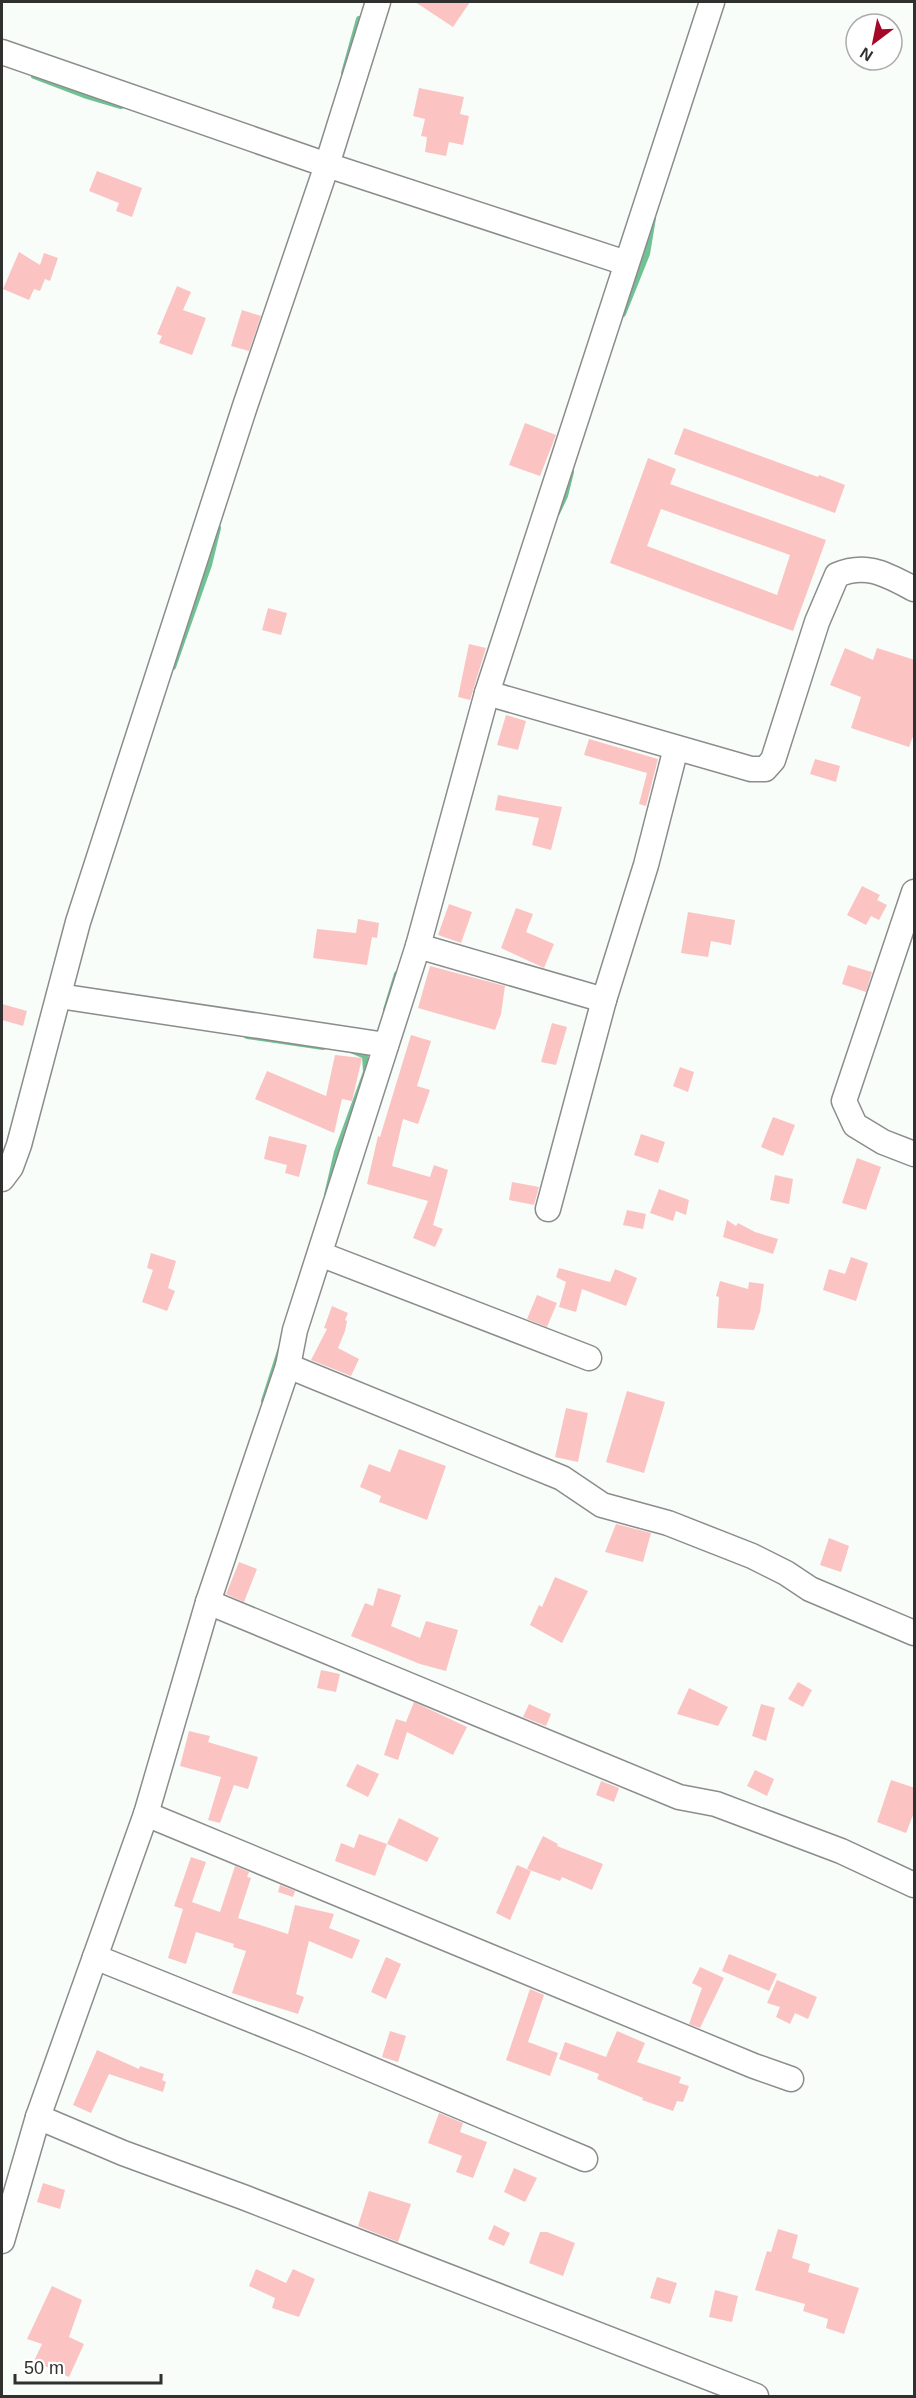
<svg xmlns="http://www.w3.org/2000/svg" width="916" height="2398" font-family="Arial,sans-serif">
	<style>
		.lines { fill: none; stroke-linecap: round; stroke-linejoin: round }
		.stream { stroke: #70c294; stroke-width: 6 }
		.building { fill: #fbc4c2; fill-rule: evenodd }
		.street-casing { stroke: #8a8d8b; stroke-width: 27 }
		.street { stroke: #fff; stroke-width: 24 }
	</style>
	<rect width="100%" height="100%" fill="#f9fdfa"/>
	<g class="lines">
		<!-- stream -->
		<g class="stream">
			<polyline points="344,73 359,19"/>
			<polyline points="34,76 84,95 121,106"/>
			<polyline points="623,314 647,254 653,218"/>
			<polyline points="557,513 565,496 571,472"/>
			<polyline points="173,667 209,565 218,528"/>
			<polyline points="386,1010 397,974"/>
			<polyline points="247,1036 323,1047"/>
			<polyline points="327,1195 337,1152 366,1072 365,1056 351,1050"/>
			<polyline points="264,1401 280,1351"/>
		</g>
	</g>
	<!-- building -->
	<g class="building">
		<polygon points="415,2 470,2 453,27"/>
		<polygon points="419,88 464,97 460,114 469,116 463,145 449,142 446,156 425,152 427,137 421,136 425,119 413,116"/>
		<polygon points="97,171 142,188 132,217 116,211 119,203 89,191"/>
		<polygon points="19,252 40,265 44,253 58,258 50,281 45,279 40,291 34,289 29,300 3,289"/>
		<polygon points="177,286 191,292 183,310 206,318 192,355 159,343 162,336 157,334"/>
		<polygon points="242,310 261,316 249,351 231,346"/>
		<polygon points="525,423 556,435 540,476 509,465"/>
		<polygon points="684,428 818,477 819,475 845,485 835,513 674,454"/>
		<path d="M648 458 676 469 670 484 826 540 793 631 610 563ZM661 509 790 555 777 595 647 546Z"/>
		<polygon points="268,608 287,613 281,635 262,630"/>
		<polygon points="469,644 486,648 470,700 458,697"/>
		<polygon points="845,648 873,660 877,648 915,660 915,731 909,747 851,728 861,697 830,685"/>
		<polygon points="506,715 526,721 518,750 497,745"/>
		<polygon points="589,739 658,759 646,806 639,804 647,773 584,755"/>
		<polygon points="815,759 840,766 836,782 810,774"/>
		<polygon points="498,795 562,807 551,850 532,845 539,818 495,810"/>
		<polygon points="862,886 880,895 877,900 887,905 879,920 871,916 866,925 847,915"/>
		<polygon points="449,904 472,912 461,943 438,935"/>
		<polygon points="516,908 533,914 526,932 554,944 544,968 501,948"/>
		<polygon points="688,912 735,920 731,945 711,941 708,957 681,953"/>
		<polygon points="358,919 379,923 377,938 372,937 367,965 313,958 317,929 356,933"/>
		<polygon points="848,965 872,972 866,992 842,984"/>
		<polygon points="430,966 505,986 501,1014 495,1030 418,1008"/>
		<polygon points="2,1004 27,1011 23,1026 2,1020"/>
		<polygon points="552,1023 567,1027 556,1065 541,1062"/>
		<polygon points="411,1035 431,1041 417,1086 430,1090 418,1124 403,1119 392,1166 430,1177 434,1165 448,1170 433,1225 443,1229 435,1247 413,1238 428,1201 367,1184 378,1136 380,1137"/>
		<polygon points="335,1055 362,1058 352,1101 342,1099 334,1133 255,1099 267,1071 326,1096"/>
		<polygon points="680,1067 694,1072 688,1092 673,1086"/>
		<polygon points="773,1117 795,1125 783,1156 761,1147"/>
		<polygon points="641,1134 665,1142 658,1163 634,1155"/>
		<polygon points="269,1136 307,1145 299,1177 285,1173 287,1165 264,1159"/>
		<polygon points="857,1158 881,1167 866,1210 842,1203"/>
		<polygon points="775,1175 793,1179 789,1204 770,1200"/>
		<polygon points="512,1182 539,1187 534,1205 509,1200"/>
		<polygon points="659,1189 689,1200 686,1215 676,1211 673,1221 650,1213"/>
		<polygon points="627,1210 646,1214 643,1229 623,1225"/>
		<polygon points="727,1220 736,1226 738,1223 755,1232 778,1239 773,1254 723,1237"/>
		<polygon points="151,1253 176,1261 168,1288 175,1291 167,1311 142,1302 153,1270 147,1268"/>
		<polygon points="851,1257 868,1263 856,1301 823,1290 829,1269 845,1274"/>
		<polygon points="559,1268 610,1282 615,1269 637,1278 626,1306 582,1289 576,1312 559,1307 566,1282 556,1277"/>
		<polygon points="720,1281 748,1289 749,1282 764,1284 760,1312 754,1330 717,1328 719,1297 716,1296"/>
		<polygon points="537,1295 557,1303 547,1327 527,1319"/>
		<polygon points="332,1306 348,1313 345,1320 347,1321 345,1331 338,1348 359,1359 351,1376 311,1360 327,1329 324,1328"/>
		<polygon points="627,1391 665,1402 644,1473 606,1462"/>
		<polygon points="566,1408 588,1413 578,1462 555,1457"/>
		<polygon points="399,1449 446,1466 427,1520 379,1502 381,1496 360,1487 369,1464 390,1472"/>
		<polygon points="616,1524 651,1533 643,1562 605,1552"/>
		<polygon points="829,1538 849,1546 841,1572 820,1565"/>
		<polygon points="239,1562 257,1569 244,1602 226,1594"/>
		<polygon points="555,1577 588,1591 562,1643 530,1625 539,1605 542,1607"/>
		<polygon points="378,1588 401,1595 391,1626 420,1638 426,1621 458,1630 446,1671 420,1664 351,1636 365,1603 373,1606"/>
		<polygon points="321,1670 340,1674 336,1692 317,1688"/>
		<polygon points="798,1682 812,1690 803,1707 788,1699"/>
		<polygon points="689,1688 728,1707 718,1726 677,1714"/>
		<polygon points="414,1702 467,1727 453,1755 407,1732 398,1760 384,1755 396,1719 406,1722"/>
		<polygon points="529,1704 551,1714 546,1726 523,1717"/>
		<polygon points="761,1704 775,1708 766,1741 752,1736"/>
		<polygon points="189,1731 210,1736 208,1742 258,1757 248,1789 234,1785 220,1823 208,1820 221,1777 180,1766"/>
		<polygon points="357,1764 379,1774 368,1797 346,1786"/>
		<polygon points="755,1770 774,1779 767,1796 747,1786"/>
		<polygon points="891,1780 915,1788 915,1810 906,1833 877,1822"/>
		<polygon points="601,1781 619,1788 614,1802 596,1795"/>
		<polygon points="399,1818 439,1838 427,1862 387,1844"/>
		<polygon points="359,1834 387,1844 375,1876 335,1861 341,1843 354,1848"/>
		<polygon points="543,1836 558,1844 557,1846 603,1864 592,1890 562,1877 560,1881 527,1869"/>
		<polygon points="191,1857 206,1862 192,1902 220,1912 235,1866 249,1872 247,1877 251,1878 238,1918 288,1934 295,1905 334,1914 329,1928 360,1940 352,1959 309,1941 296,1994 304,1997 298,2014 232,1993 246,1951 233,1947 234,1944 196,1932 186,1964 168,1958 183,1909 174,1906"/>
		<polygon points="517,1865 531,1871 510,1920 496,1913"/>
		<polygon points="280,1885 295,1891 293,1897 278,1892"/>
		<polygon points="729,1954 777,1974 769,1991 722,1971"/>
		<polygon points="386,1957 401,1964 386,1999 371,1992"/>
		<polygon points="700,1967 724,1978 700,2028 689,2024 702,1988 692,1983"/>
		<polygon points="777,1980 817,1997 808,2019 795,2013 790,2024 776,2017 780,2007 767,2003"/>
		<polygon points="530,1989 544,1995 528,2042 558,2053 550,2076 506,2060"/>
		<polygon points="390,2031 406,2036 398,2062 382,2057"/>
		<polygon points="617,2031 645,2043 637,2062 681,2077 679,2083 689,2086 683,2102 677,2101 673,2111 642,2100 643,2098 597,2079 599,2074 559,2059 565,2042 606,2057"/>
		<polygon points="97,2050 139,2069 140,2066 164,2074 162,2080 166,2082 163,2092 109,2074 91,2113 73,2105"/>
		<polygon points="439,2113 463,2123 460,2132 487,2142 473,2178 456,2172 462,2156 428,2143"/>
		<polygon points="514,2168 537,2178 525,2202 504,2192"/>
		<polygon points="43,2183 65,2190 60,2209 37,2202"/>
		<polygon points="369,2191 411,2204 398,2242 358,2226"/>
		<polygon points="494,2225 510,2233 504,2246 488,2239"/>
		<polygon points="778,2229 798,2235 792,2258 810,2264 808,2272 859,2288 844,2334 826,2328 828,2319 803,2311 805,2304 755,2290 767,2251 771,2252"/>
		<polygon points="540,2232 547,2232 575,2243 563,2276 529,2263"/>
		<polygon points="256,2269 286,2283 293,2269 315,2279 299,2317 272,2308 275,2298 249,2286"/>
		<polygon points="657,2277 677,2283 670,2304 650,2298"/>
		<polygon points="52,2286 82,2300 69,2337 84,2344 69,2377 34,2361 42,2344 27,2339"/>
		<polygon points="715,2290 738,2296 732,2322 709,2317"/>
	</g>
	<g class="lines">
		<!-- street casing -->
		<g class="street-casing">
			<g id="street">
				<polyline points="2,52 327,165 626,263"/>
				<path d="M487 693 751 769H765L773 760 817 622 837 575C867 562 887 575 914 589"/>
				<polyline points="914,892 844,1101 855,1125 883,1142 914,1154"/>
				<polyline points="418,946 604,1000"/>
				<polyline points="59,996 386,1045"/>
				<polyline points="2,1179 11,1167 19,1145 78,922 245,406 327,165 378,2"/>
				<polyline points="548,1209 604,1000 646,865 676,748"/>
				<polyline points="320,1254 589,1358"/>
				<polyline points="288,1366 562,1478 602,1505 668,1523 752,1556 786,1573 810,1589 914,1633"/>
				<polyline points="208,1602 679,1797 716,1804 841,1851 914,1885"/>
				<polyline points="146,1814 754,2066 791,2079"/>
				<polyline points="95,1957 309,2043 585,2159"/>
				<polyline points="38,2117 123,2153 243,2197 756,2396"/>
				<polyline points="2,2241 38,2117 146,1814 208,1602 288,1366 295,1330 418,946 487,693 712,2"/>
			</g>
		</g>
		<!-- street -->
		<use href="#street" class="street"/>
	</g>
	<!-- border -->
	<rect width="916" height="2398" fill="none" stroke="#2f302f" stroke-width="6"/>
	<!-- north arrow -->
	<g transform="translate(874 42) rotate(212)"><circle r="28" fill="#ffffff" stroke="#acacac" stroke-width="1.5"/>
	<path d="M0-4.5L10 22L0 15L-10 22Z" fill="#a40826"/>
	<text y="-9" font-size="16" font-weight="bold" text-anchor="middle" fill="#2f302f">N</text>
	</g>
	<!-- scale -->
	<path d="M15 2374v9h146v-9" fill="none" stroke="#2f302f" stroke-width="3"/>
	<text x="24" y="2374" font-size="18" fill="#2f302f" stroke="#ffffff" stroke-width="4.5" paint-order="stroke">50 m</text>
</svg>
